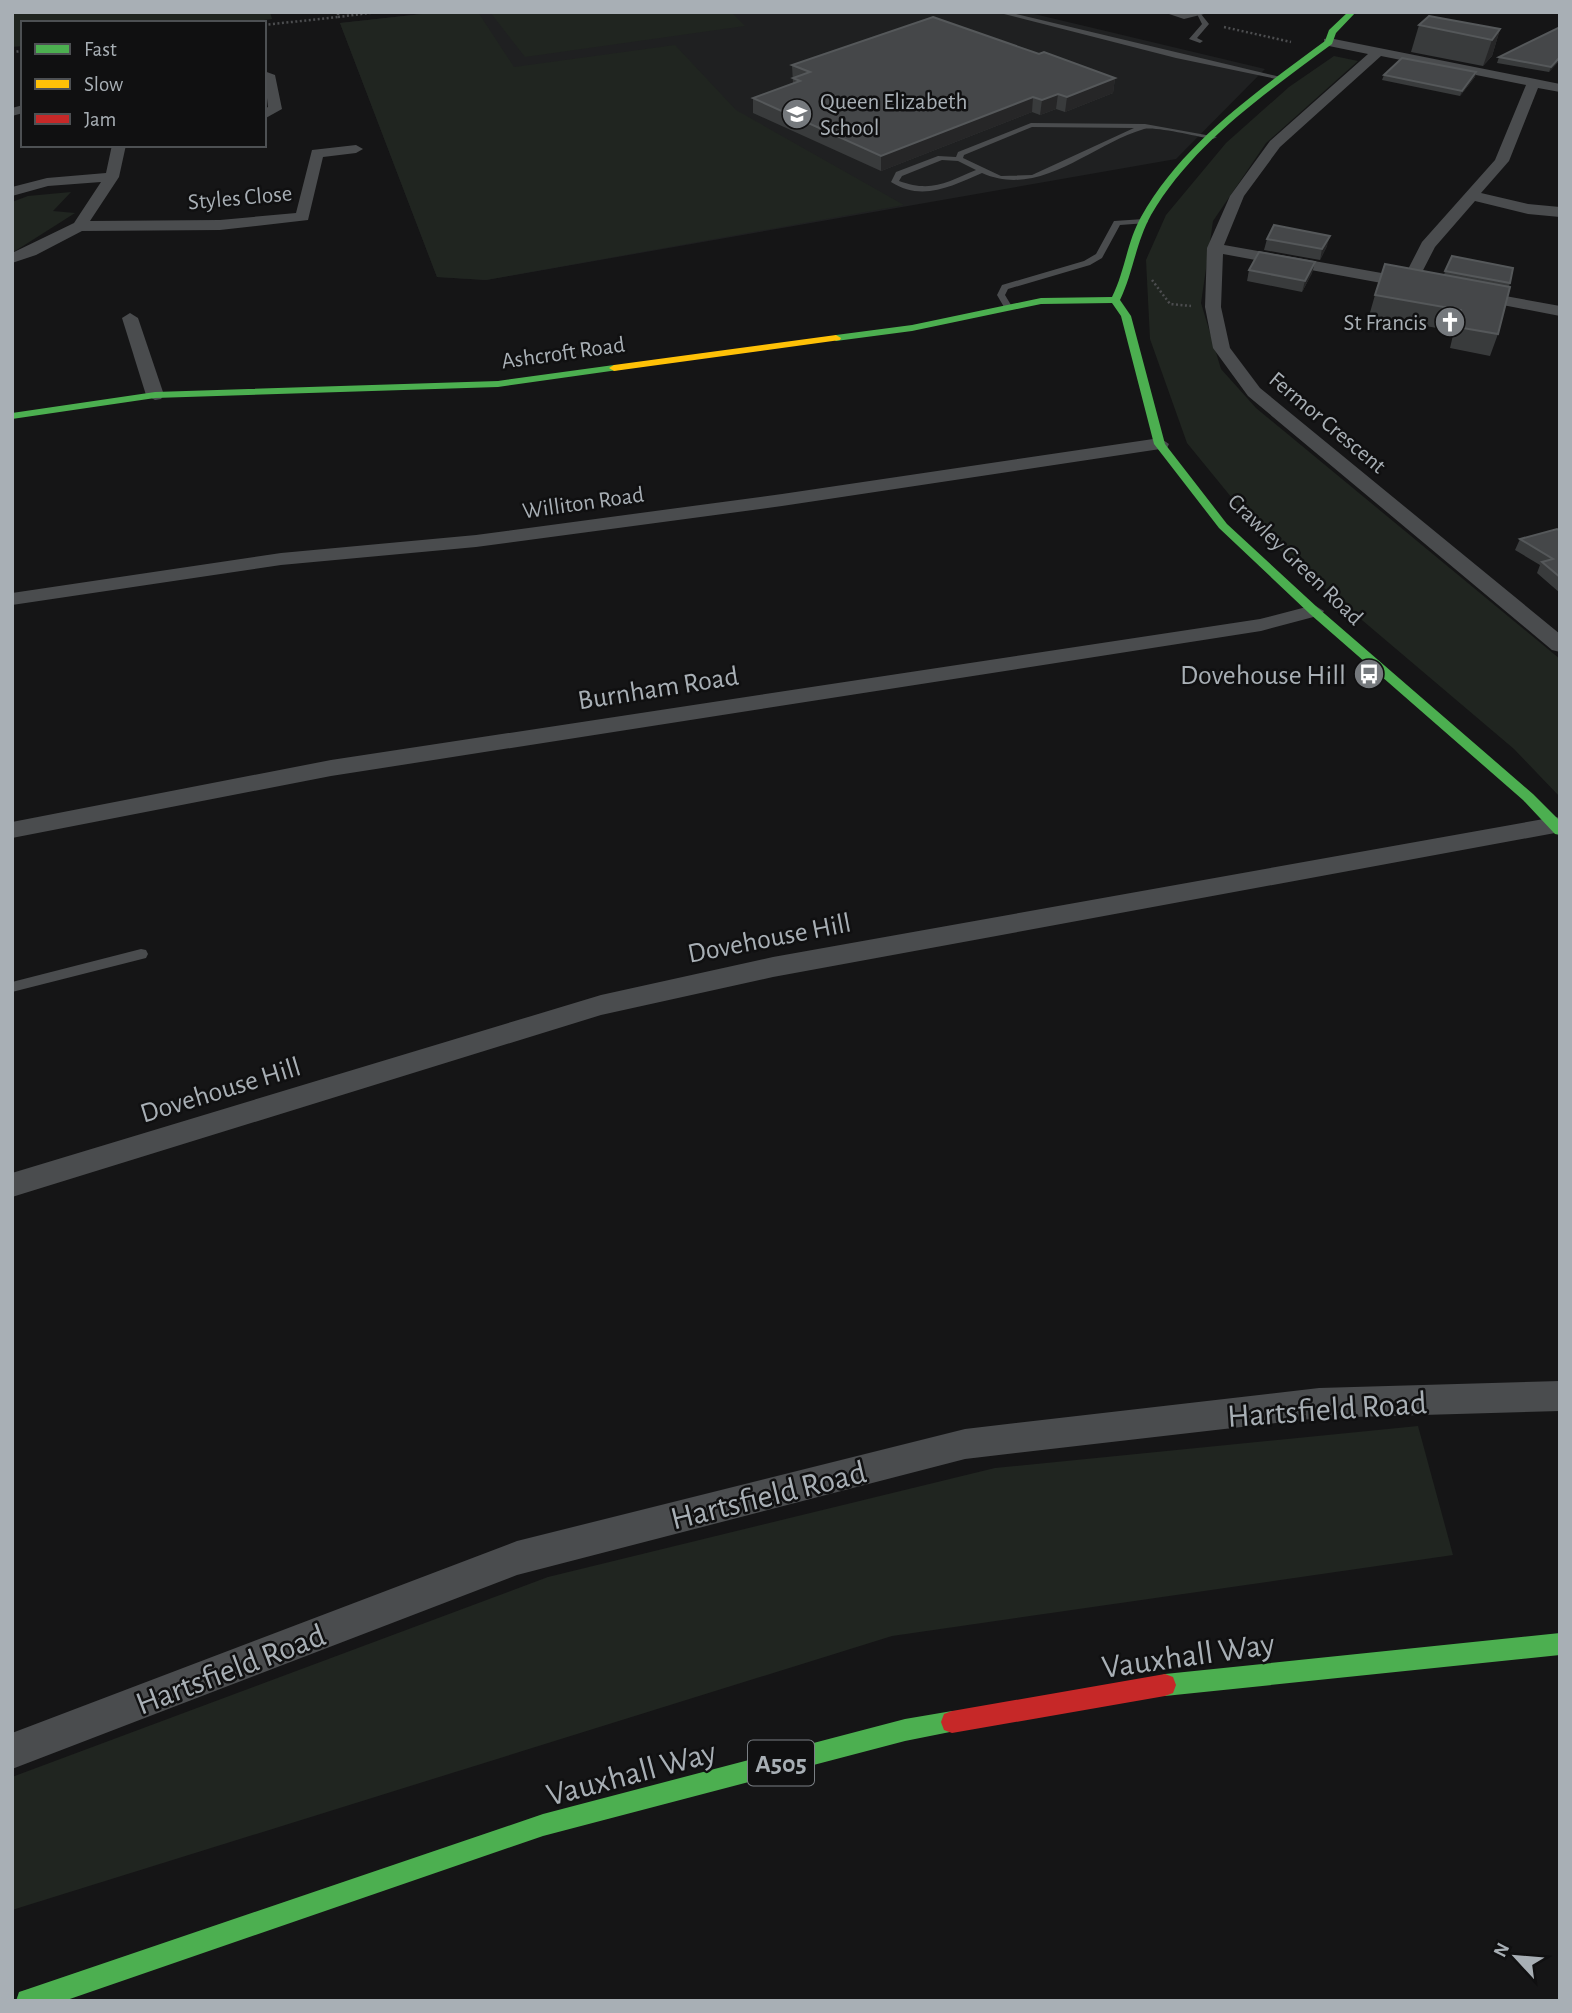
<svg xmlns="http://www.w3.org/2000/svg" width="1572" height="2013" font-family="'Alegreya Sans',sans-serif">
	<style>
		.built { fill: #1f2021 }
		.green { fill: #202520 }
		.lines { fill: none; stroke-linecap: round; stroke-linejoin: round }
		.path { stroke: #4c4d4f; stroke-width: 2.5; stroke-dasharray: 2 2.5; stroke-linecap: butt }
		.lane { fill: #4a4c4e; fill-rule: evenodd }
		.street { fill: #4a4c4e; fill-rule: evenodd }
		.fast { fill: #4caf50; fill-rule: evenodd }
		.slow { fill: #ffc107; fill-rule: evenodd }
		.jam { fill: #c62828; fill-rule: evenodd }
		.wall { fill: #393b3c }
		.shaded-wall { fill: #262627 }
		.building { fill: #454749; stroke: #55585a; stroke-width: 2 }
		.labels { text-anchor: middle; stroke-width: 5; stroke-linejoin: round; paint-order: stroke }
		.far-poi-label { font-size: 23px; fill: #a8afb5; stroke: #101011; text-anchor: start }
		.far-street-label { font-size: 23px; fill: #a8afb5; stroke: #101011 }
		.shield { fill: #101011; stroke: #7a7f84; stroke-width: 2 }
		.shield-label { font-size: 26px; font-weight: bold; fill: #a8afb5 }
		.poi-label { font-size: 28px; fill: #a8afb5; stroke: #101011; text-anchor: end }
		.street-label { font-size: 28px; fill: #a8afb5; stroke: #101011 }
		.near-street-label { font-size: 33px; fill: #a8afb5; stroke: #101011 }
	</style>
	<rect width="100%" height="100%" fill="#151516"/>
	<!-- built -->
	<polygon class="built" points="441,12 1026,12 1265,69 1176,159 486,280 437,277 340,23"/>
	<!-- green -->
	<g class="green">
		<polygon points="12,12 270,12 272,19 240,23 23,23 23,46 12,47"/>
		<polygon points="440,12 478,12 514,67 675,45 736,110 904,205 486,280 437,277 340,23"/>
		<polygon points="490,12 731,12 745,26 525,57"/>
		<polygon points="1334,56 1358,61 1266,143 1213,221 1201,303 1221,369 1256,408 1560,659 1560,797 1514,749 1263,536 1187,443 1150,339 1146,260 1166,215 1226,143 1289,87"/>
		<polygon points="71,192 53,211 75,213 12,253 12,202 28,196"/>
		<polygon points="1418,1426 1453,1555 892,1636 12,1910 12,1777 548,1577 995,1468"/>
	</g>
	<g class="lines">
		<!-- path -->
		<g class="path">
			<polyline points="338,17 377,12"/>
			<polyline points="264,25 338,17 338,12"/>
			<polyline points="1224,27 1291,42"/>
			<polyline points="12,52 23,51"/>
			<polyline points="1152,280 1170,304 1191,306"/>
		</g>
		<!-- lane -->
		<g class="lane">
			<polygon points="996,12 1008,12 1285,78 1281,80 1176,58"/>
			<polygon points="1197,14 1201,14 1209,24 1197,38 1203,41 1200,43 1189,39 1202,24"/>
			<path d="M1031 123 1145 124 1217 137 1213 139C1199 137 1155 126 1144 129 1090 145 1040 199 982 173 952 186 922 202 891 182L896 172 938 156 956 157 958 152ZM1032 127 1134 128 1032 175 1001 176 963 158 964 155ZM942 160 958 161 976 170C947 182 932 193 899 181L902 176Z"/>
			<polygon points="1144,219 1148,221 1147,223 1120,225 1102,258 1090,265 1008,289 1005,295 1011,305 1010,307 1004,307 997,295 1002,285 1084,261 1096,254 1114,221"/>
			<polygon points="141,949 146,950 148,954 146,958 12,992 12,982"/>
		</g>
		<!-- street -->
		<g class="street">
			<polygon points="1163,12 1212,12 1184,19"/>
			<path d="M1329 38 1560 84V92L1538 88 1509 161 1481 193 1528 204 1560 207V217L1528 214 1475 201 1435 247 1418 280 1422 284 1414 289 1223 254 1221 307 1230 348 1260 388 1560 634V652L1552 650 1248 396 1213 348 1205 307 1207 248 1230 196 1270 141 1368 54 1324 45V39ZM1381 56 1526 85 1495 160 1422 242 1404 277 1224 245 1244 196 1280 147Z"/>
			<polygon points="264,71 275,75 282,109 264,119 264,109 268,107"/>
			<polygon points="23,105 23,113 12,116 12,108"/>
			<polygon points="112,145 126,145 119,177 90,221 220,220 296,213 312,150 356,145 363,149 356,153 323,157 308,220 220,230 82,231 36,255 12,263 12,253 74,223 101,182 48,186 12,196 12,187 47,178 106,173"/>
			<polygon points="1472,290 1560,306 1560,316 1466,298 1464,295"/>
			<polygon points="130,313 138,318 164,395 161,399 155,400 146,395 122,318"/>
			<polygon points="1160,438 1169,444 1167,448 782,506 476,547 281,565 12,605 12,593 281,553 476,535 782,494"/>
			<polygon points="1314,605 1324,611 1321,615 1261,631 331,776 12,838 12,822 331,760 1260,619"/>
			<polygon points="1555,817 1560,818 1560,832 1555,833 773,977 601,1015 12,1197 12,1173 601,995 773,957"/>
			<polygon points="1560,1381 1560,1411 1319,1418 965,1459 517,1575 12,1769 12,1733 517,1541 965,1429 1319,1388"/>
		</g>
		<!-- fast -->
		<g class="fast">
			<path d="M1348 12H1356L1336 33 1332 44C1266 93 1193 143 1151 215 1136 242 1133 273 1120 300L1131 316 1165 444 1227 524 1318 608 1533 794 1560 821V835L1555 834 1523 800 1310 614 1219 528 1154 444 1121 316 1112 303 1041 304 912 331 836 341 831 338 836 335 912 325 1041 298 1112 297C1125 271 1127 242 1141 217 1183 142 1258 91 1325 41L1329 30Z"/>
			<polygon points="614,365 618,366 618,370 498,387 155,398 12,419 12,413 155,392 498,381"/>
			<polygon points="1560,1633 1560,1655 1165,1696 1157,1693 1154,1685 1157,1677 1165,1674"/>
			<polygon points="952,1711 960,1714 963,1722 960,1730 905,1741 543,1836 64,2001 16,2001 19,1992 28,1989 543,1814 905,1719"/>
		</g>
		<!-- slow -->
		<polygon class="slow" points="836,335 841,338 840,340 614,371 609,368 614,365"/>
		<!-- jam -->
		<polygon class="jam" points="1165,1674 1173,1677 1176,1685 1173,1693 1165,1696 952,1733 944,1730 941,1722 944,1714 952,1711"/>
	</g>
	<!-- wall -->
	<g class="wall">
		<polygon points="1419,25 1500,29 1492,56 1483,66 1411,52"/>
		<polygon points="1560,27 1560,60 1549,72 1497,63 1499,57"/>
		<polygon points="1039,54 1115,78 1113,93 1065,112 1056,109 1040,115 1032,112 881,171 753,113 753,98 793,84 792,65"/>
		<polygon points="1476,72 1475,77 1460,96 1382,80 1384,75"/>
		<polygon points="1267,239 1327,246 1320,260 1264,250"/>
		<polygon points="1315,262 1312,273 1302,292 1247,281 1249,270"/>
		<polygon points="1445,271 1510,283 1498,334 1490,356 1450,348 1454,331 1369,316 1375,295 1444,275"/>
		<polygon points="1560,531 1560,593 1537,573 1540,565 1515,550 1520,539"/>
	</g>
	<!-- shaded-wall -->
	<g class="shaded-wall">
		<polygon points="1500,29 1492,56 1483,66 1492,40"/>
		<polygon points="1560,57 1560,60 1549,72 1551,67"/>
		<polygon points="1476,72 1475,77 1460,96 1462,91"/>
		<polygon points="1115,78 1113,93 1065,112 1067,97"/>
		<polygon points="1058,94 1056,109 1040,115 1042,100"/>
		<polygon points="1033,97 1032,112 881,171 881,156"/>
		<polygon points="1330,236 1327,246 1320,260 1322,249"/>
		<polygon points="1315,262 1312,273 1302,292 1305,281"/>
	</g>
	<!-- building -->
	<g class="building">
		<polygon points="1429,16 1500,29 1492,40 1419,25"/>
		<polygon points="933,17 1039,54 1044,52 1115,78 1067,97 1058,94 1042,100 1033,97 881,156 753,98 800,81 793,78 810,72 792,65"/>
		<polygon points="1560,27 1560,57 1551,67 1499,57"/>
		<polygon points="1402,58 1476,72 1462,91 1384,75"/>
		<polygon points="1274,225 1330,236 1322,249 1267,239"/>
		<polygon points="1259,252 1315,262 1305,281 1249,270"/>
		<polygon points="1452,256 1513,268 1510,283 1445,271"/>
		<polygon points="1385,264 1510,287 1498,334 1457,327 1461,310 1375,295"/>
		<polygon points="1557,529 1560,531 1560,577 1542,562 1553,559 1520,539"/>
	</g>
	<!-- icons -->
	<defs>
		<g id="school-disc" transform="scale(1.575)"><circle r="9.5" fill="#75797d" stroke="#101011"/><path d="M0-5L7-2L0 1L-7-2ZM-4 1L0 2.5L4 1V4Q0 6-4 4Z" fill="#fff"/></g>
		<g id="church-disc" transform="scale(1.575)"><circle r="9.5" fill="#75797d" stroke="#101011"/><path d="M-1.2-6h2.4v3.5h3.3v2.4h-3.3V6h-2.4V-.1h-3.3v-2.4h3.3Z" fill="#fff"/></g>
		<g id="bus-disc" transform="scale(1.575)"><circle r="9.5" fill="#75797d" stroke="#101011"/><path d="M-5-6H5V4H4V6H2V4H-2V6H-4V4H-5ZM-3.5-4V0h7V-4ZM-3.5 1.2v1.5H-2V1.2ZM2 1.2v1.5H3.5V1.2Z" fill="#fff"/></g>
	</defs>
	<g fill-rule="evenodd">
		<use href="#school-disc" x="797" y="114"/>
		<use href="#church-disc" x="1450" y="322"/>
		<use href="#bus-disc" x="1369" y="674"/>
	</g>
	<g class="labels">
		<!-- far-poi labels -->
		<g class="far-poi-label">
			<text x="820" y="109">Queen Elizabeth<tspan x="820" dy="26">School</tspan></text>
			<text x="1427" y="330" text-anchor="end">St Francis</text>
		</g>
		<!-- far-street labels -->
		<g class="far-street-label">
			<text transform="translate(240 197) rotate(-5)" y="8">Styles Close</text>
			<text transform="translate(563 352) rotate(-8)" y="8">Ashcroft Road</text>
			<text transform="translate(1328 422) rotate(40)" y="8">Fermor Crescent</text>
			<text transform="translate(583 502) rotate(-8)" y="8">Williton Road</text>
			<text transform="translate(1296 559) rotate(44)" y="8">Crawley Green Road</text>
		</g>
		<!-- shield labels -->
		<rect class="shield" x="748" y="1740.5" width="66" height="45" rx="5"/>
		<g class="shield-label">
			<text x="781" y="1772">A505</text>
		</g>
		<!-- poi labels -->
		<g class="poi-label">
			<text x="1346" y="684">Dovehouse Hill</text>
		</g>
		<!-- street labels -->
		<g class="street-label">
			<text transform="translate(658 687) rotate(-9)" y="10">Burnham Road</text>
			<text transform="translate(769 937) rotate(-11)" y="10">Dovehouse Hill</text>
			<text transform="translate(220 1089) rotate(-17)" y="10">Dovehouse Hill</text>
		</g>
		<!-- near-street labels -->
		<g class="near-street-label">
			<text transform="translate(1327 1408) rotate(-4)" y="12">Hartsfield Road</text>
			<text transform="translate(768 1494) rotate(-14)" y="12">Hartsfield Road</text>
			<text transform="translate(1188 1654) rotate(-8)" y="12">Vauxhall Way</text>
			<text transform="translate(230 1668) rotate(-21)" y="12">Hartsfield Road</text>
			<text transform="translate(631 1772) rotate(-15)" y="12">Vauxhall Way</text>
		</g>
	</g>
	<!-- border -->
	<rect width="1572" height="2013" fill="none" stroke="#a8afb5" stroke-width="28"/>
	<!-- legend -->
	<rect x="21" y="21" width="245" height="126" fill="#101011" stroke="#4d5053" stroke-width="2"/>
	<rect x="35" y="44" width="35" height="10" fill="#4caf50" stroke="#4d5053" stroke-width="2"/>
	<text x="84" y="56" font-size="21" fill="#a8afb5">Fast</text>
	<rect x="35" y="79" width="35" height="10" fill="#ffc107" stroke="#4d5053" stroke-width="2"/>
	<text x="84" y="91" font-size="21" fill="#a8afb5">Slow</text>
	<rect x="35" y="114" width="35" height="10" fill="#c62828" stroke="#4d5053" stroke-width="2"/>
	<text x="84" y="126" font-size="21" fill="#a8afb5">Jam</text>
	<!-- north arrow -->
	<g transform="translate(1516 1957) rotate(296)" stroke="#101011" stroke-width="5" paint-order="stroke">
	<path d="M0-5L12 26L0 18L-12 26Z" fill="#a8afb5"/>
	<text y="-10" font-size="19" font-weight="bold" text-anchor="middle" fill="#a8afb5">N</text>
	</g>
</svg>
